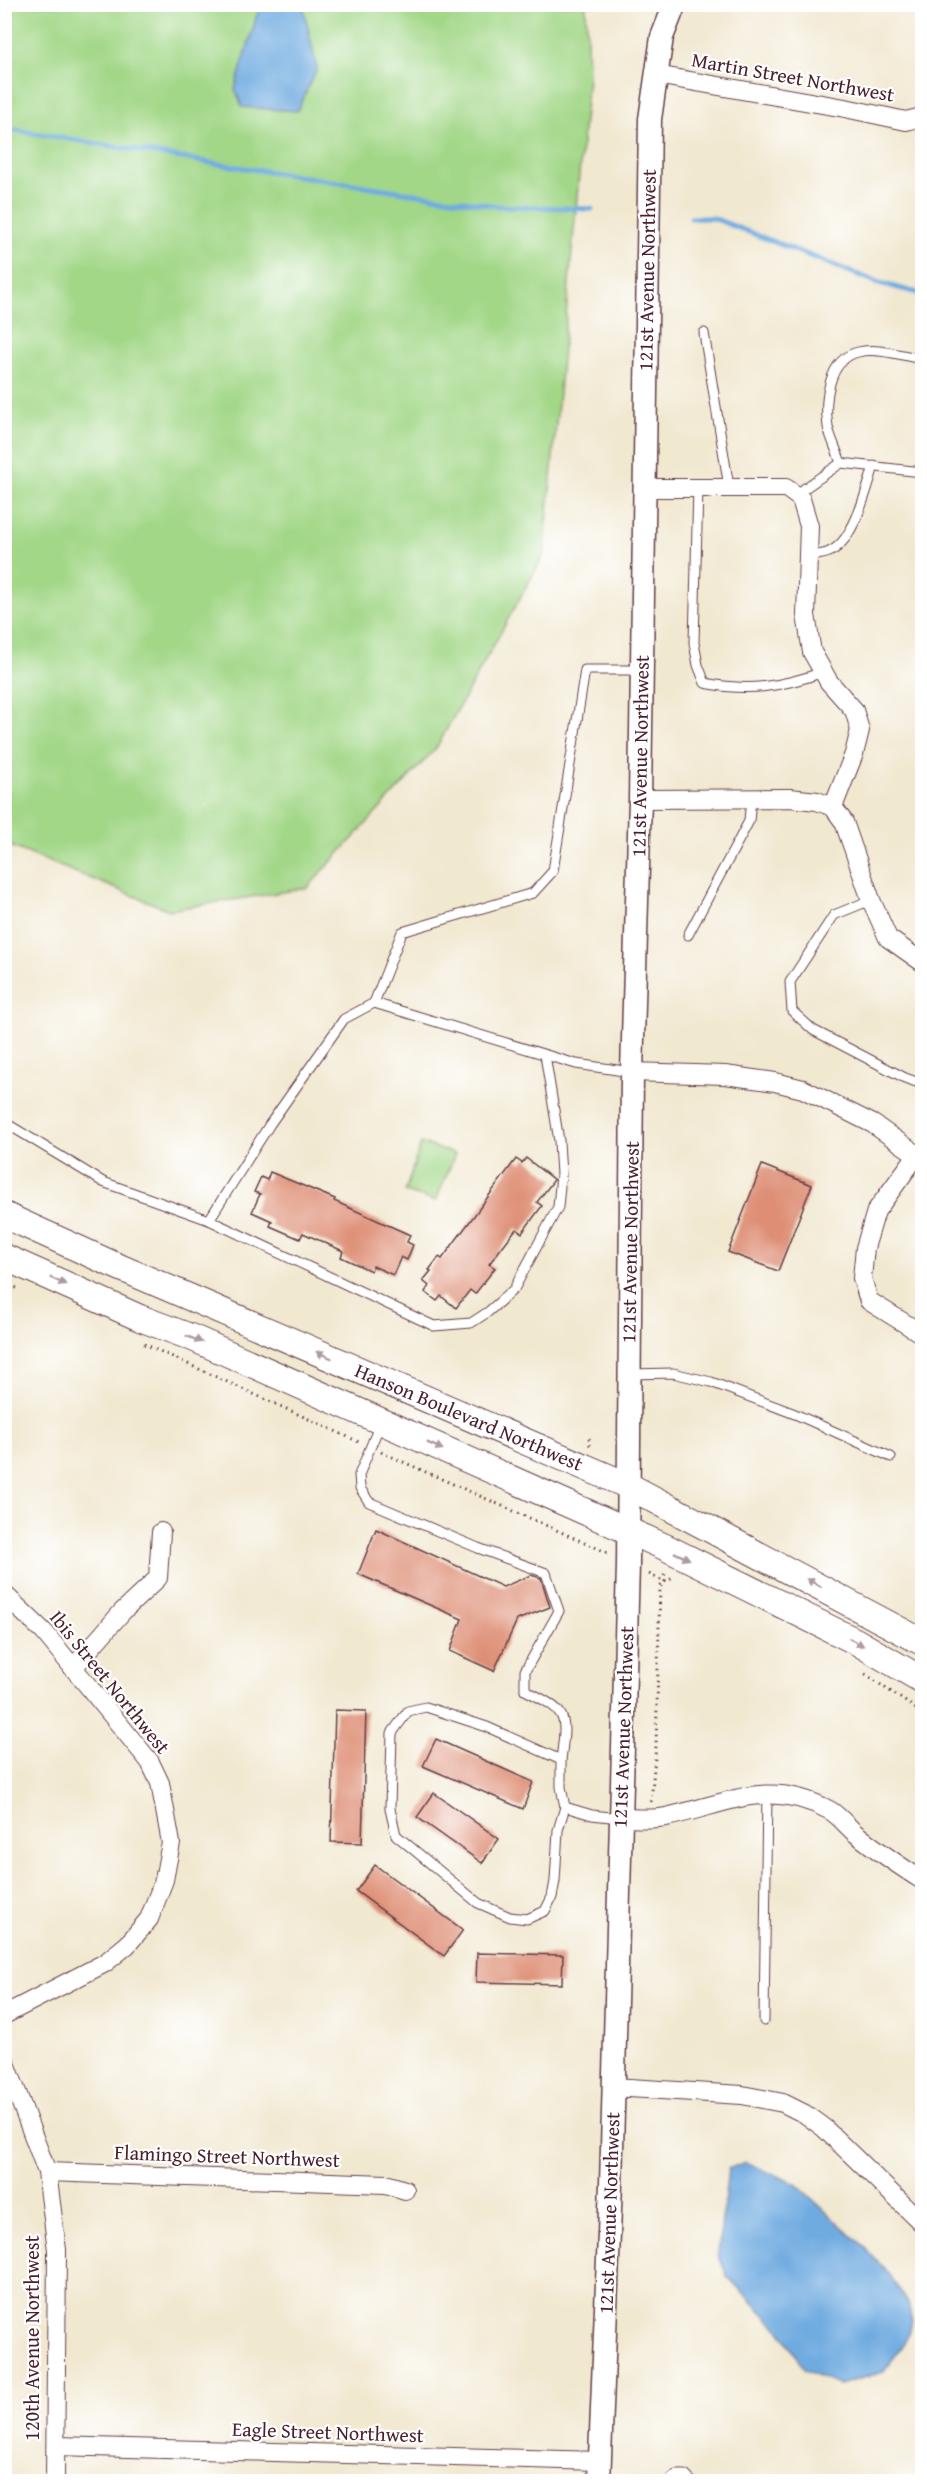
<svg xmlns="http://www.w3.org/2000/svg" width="927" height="2486" font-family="'Gentium Book Plus',serif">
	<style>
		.green { fill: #a2d787; stroke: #767b59; stroke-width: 1.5 }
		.water { fill: #6fabe0; stroke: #5c6586; stroke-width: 1.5 }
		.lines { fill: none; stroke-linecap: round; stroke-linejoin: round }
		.stream { stroke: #6fabe0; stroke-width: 5 }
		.building { fill: #de8e75 }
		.service-casing { stroke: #633d44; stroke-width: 11 }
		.minor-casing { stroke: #633d44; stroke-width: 20 }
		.tertiary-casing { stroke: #633d44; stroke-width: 25 }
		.secondary-casing { stroke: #633d44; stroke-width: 28 }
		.path { stroke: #633d44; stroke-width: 3; stroke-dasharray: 1.5 4.5; stroke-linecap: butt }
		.service { stroke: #fff; stroke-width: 9 }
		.minor { stroke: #fff; stroke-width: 18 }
		.tertiary { stroke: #fff; stroke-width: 22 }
		.secondary { stroke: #fff; stroke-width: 26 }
		.oneway { fill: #ae9aa0 }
		.labels { text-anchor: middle; stroke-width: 4.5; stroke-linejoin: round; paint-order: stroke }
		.street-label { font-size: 20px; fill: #4a1f2b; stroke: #fff }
	</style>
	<rect width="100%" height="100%" fill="#fff"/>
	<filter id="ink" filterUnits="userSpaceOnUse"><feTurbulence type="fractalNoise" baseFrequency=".0167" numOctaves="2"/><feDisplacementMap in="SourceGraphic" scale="12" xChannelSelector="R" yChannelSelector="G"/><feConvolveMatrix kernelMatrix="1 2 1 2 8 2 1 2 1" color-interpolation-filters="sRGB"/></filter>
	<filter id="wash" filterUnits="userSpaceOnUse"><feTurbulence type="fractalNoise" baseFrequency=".008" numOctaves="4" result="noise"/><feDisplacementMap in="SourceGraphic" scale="24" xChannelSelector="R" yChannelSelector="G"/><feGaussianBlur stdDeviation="1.35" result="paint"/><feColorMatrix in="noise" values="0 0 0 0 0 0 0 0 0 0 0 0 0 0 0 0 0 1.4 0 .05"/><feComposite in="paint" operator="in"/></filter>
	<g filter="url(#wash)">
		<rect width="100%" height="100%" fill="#f1e8d0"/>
		<!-- green -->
		<g class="green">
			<polygon points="4,5 586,5 588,77 544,555 436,748 307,888 169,910 5,844"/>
			<polygon points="421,1143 455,1154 436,1201 405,1192"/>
		</g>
		<!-- water -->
		<g class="water">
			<polygon points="260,5 303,5 317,69 297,111 242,107 235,89"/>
			<polygon points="745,2162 796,2184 864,2247 890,2275 908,2303 912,2321 910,2331 901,2348 883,2372 839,2385 805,2370 780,2330 727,2276 718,2254 728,2169"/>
		</g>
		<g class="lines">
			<!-- stream -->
			<g class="stream">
				<polyline points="4,128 211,163 498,206 592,209"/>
				<polyline points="691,218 713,218 879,283 922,294"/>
			</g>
		</g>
		<g id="blocks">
			<!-- building -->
			<g class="building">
				<polygon points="526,1158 554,1180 537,1202 542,1206 522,1233 516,1229 489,1264 495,1268 475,1294 470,1290 456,1308 441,1296 437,1301 425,1292 429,1286 423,1281 431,1271 429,1270 439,1257 442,1259 516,1159 522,1163"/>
				<polygon points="762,1165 812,1185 778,1271 728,1252"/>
				<polygon points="270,1172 335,1199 334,1201 410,1235 407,1242 413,1245 407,1260 401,1257 393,1275 373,1266 371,1271 341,1257 343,1251 303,1233 300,1239 270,1226 272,1221 252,1212 260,1194 254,1192 261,1177 267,1180"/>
				<polygon points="376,1529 503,1587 531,1575 541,1578 550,1607 517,1620 494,1671 450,1651 462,1619 358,1574"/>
				<polygon points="335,1710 366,1711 362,1843 331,1842"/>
				<polygon points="436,1739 533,1782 523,1809 423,1766"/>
				<polygon points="434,1793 499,1839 482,1863 417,1817"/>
				<polygon points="375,1865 463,1930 444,1956 356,1891"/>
				<polygon points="477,1953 563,1955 562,1984 476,1982"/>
			</g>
		</g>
	</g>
	<g filter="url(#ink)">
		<use href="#blocks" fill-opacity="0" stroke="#633d44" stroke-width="1.5"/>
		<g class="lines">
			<!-- service casing -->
			<g class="service-casing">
				<g id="service">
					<polyline points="704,333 729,487"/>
					<path d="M841 463C837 451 831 439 828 427 824 401 828 359 858 352 878 347 903 356 922 359"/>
					<path d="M698 487 694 643 698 665 705 683C748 692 781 687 823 672"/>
					<polyline points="795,495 841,463 922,472"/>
					<path d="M808 556C815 555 825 555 831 551 854 540 867 489 874 466"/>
					<polyline points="871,900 834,915 790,982 792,1011 813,1030 905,1078 922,1084"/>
					<polyline points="688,935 749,821 751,798"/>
					<polyline points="374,1003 402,932 533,893 553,871 585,670 641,670"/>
					<polyline points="4,1122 103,1182 209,1220 434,1326 471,1323 488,1312 514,1289 558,1207 561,1175 559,1141 545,1055"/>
					<polyline points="209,1220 270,1124 344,1019 374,1003 576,1064 631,1072"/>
					<polyline points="631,1374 673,1373 711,1382 795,1414 891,1457"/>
					<path d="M380 1424 359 1475 360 1488 369 1502 478 1548 546 1573 559 1611 525 1671V1690C568 1712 567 1713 561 1760"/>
					<polygon points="426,1707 487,1727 561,1760 561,1787 565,1807 558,1830 555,1881 552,1897 545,1911 527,1919 510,1917 478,1903 396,1835 390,1809 392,1733 408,1711"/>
					<polyline points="565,1807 592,1815 620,1818"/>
					<polyline points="764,2021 767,1793"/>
					<polyline points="668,2482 676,2475 685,2475 692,2482"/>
				</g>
			</g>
			<!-- minor casing -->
			<g class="minor-casing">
				<g id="minor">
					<polyline points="656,75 845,108 906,121 922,117"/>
					<polyline points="644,488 786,488 801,499 809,526 806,615 812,652 829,682 854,710 860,730 854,754 833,807"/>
					<polyline points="640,799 790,798 817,801 833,807 844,822 871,900 888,938 922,962"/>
					<polyline points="632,1072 725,1075 775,1082 803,1089 873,1124 922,1158"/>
					<polyline points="917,1155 876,1211 865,1248 862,1278 869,1301 922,1334"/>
					<polyline points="4,1594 44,1632 150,1762 160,1783 171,1843 164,1880 149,1919 127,1945 105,1963 4,2015"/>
					<polyline points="73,1668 122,1612 158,1578 161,1532"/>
					<path d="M620 1818C635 1818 652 1820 666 1817 728 1804 769 1777 831 1811 840 1817 847 1826 855 1833 877 1850 899 1866 922 1880"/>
					<polyline points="4,2058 47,2172 57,2250 55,2482"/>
					<polyline points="613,2087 742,2095 783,2103 805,2114 824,2128 922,2223"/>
					<polyline points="47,2172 386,2184 405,2190"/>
					<polyline points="56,2446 599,2461"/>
				</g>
			</g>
			<!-- tertiary casing -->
			<g class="tertiary-casing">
				<polyline id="tertiary" points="599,2482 611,2184 628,1565 632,1072 640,799 650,119 662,37 675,4"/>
			</g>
			<!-- secondary casing -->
			<g class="secondary-casing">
				<g id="secondary">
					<polyline points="4,1215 112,1264 629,1486 922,1642"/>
					<polyline points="4,1257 140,1318 193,1338 665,1547 857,1642 922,1680"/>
				</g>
			</g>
			<!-- path -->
			<g class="path">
				<polyline points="4,1284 17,1288"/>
				<polyline points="144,1344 359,1442"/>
				<polyline points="589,1438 590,1446"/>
				<polyline points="381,1452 608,1553"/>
				<polyline points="649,1574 665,1582 664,1570"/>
				<polyline points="865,1674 922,1713"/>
				<polyline points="651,1802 656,1746 660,1587 665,1582 675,1577"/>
			</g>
			<!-- service -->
			<use href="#service" class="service"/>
			<!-- minor -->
			<use href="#minor" class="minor"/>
			<!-- tertiary -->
			<use href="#tertiary" class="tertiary"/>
			<!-- secondary -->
			<use href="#secondary" class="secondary"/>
		</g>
		<!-- one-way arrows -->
		<defs><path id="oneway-solid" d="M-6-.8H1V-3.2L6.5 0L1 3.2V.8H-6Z" transform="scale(1.5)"/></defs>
		<g class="oneway">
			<use href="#oneway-solid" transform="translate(58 1281) rotate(24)"/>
			<use href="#oneway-solid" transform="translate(194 1339) rotate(23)"/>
			<use href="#oneway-solid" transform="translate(324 1355) rotate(-157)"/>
			<use href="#oneway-solid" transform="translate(435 1446) rotate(24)"/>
			<use href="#oneway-solid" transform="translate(682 1556) rotate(25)"/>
			<use href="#oneway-solid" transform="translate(814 1583) rotate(-152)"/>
			<use href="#oneway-solid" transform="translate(856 1642) rotate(28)"/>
		</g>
	</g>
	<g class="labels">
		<!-- street labels -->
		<g class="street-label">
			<text transform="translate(793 77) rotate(10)" y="7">Martin Street Northwest</text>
			<text transform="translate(647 270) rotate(-89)" y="7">121st Avenue Northwest</text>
			<text transform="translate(640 756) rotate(-89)" y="7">121st Avenue Northwest</text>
			<text transform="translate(630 1242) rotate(-89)" y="7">121st Avenue Northwest</text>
			<text transform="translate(469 1417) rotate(23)" y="7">Hanson Boulevard Northwest</text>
			<text transform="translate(110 1682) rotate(51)" y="7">Ibis Street Northwest</text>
			<text transform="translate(623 1727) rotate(-88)" y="7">121st Avenue Northwest</text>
			<text transform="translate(227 2156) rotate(2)" y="7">Flamingo Street Northwest</text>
			<text transform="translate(609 2213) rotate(-88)" y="7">121st Avenue Northwest</text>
			<text transform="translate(32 2338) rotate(-90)" y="7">120th Avenue Northwest</text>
			<text transform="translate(328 2432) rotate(2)" y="7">Eagle Street Northwest</text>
		</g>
	</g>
	<!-- margin -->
	<rect width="927" height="2486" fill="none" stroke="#fff" stroke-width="24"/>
</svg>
